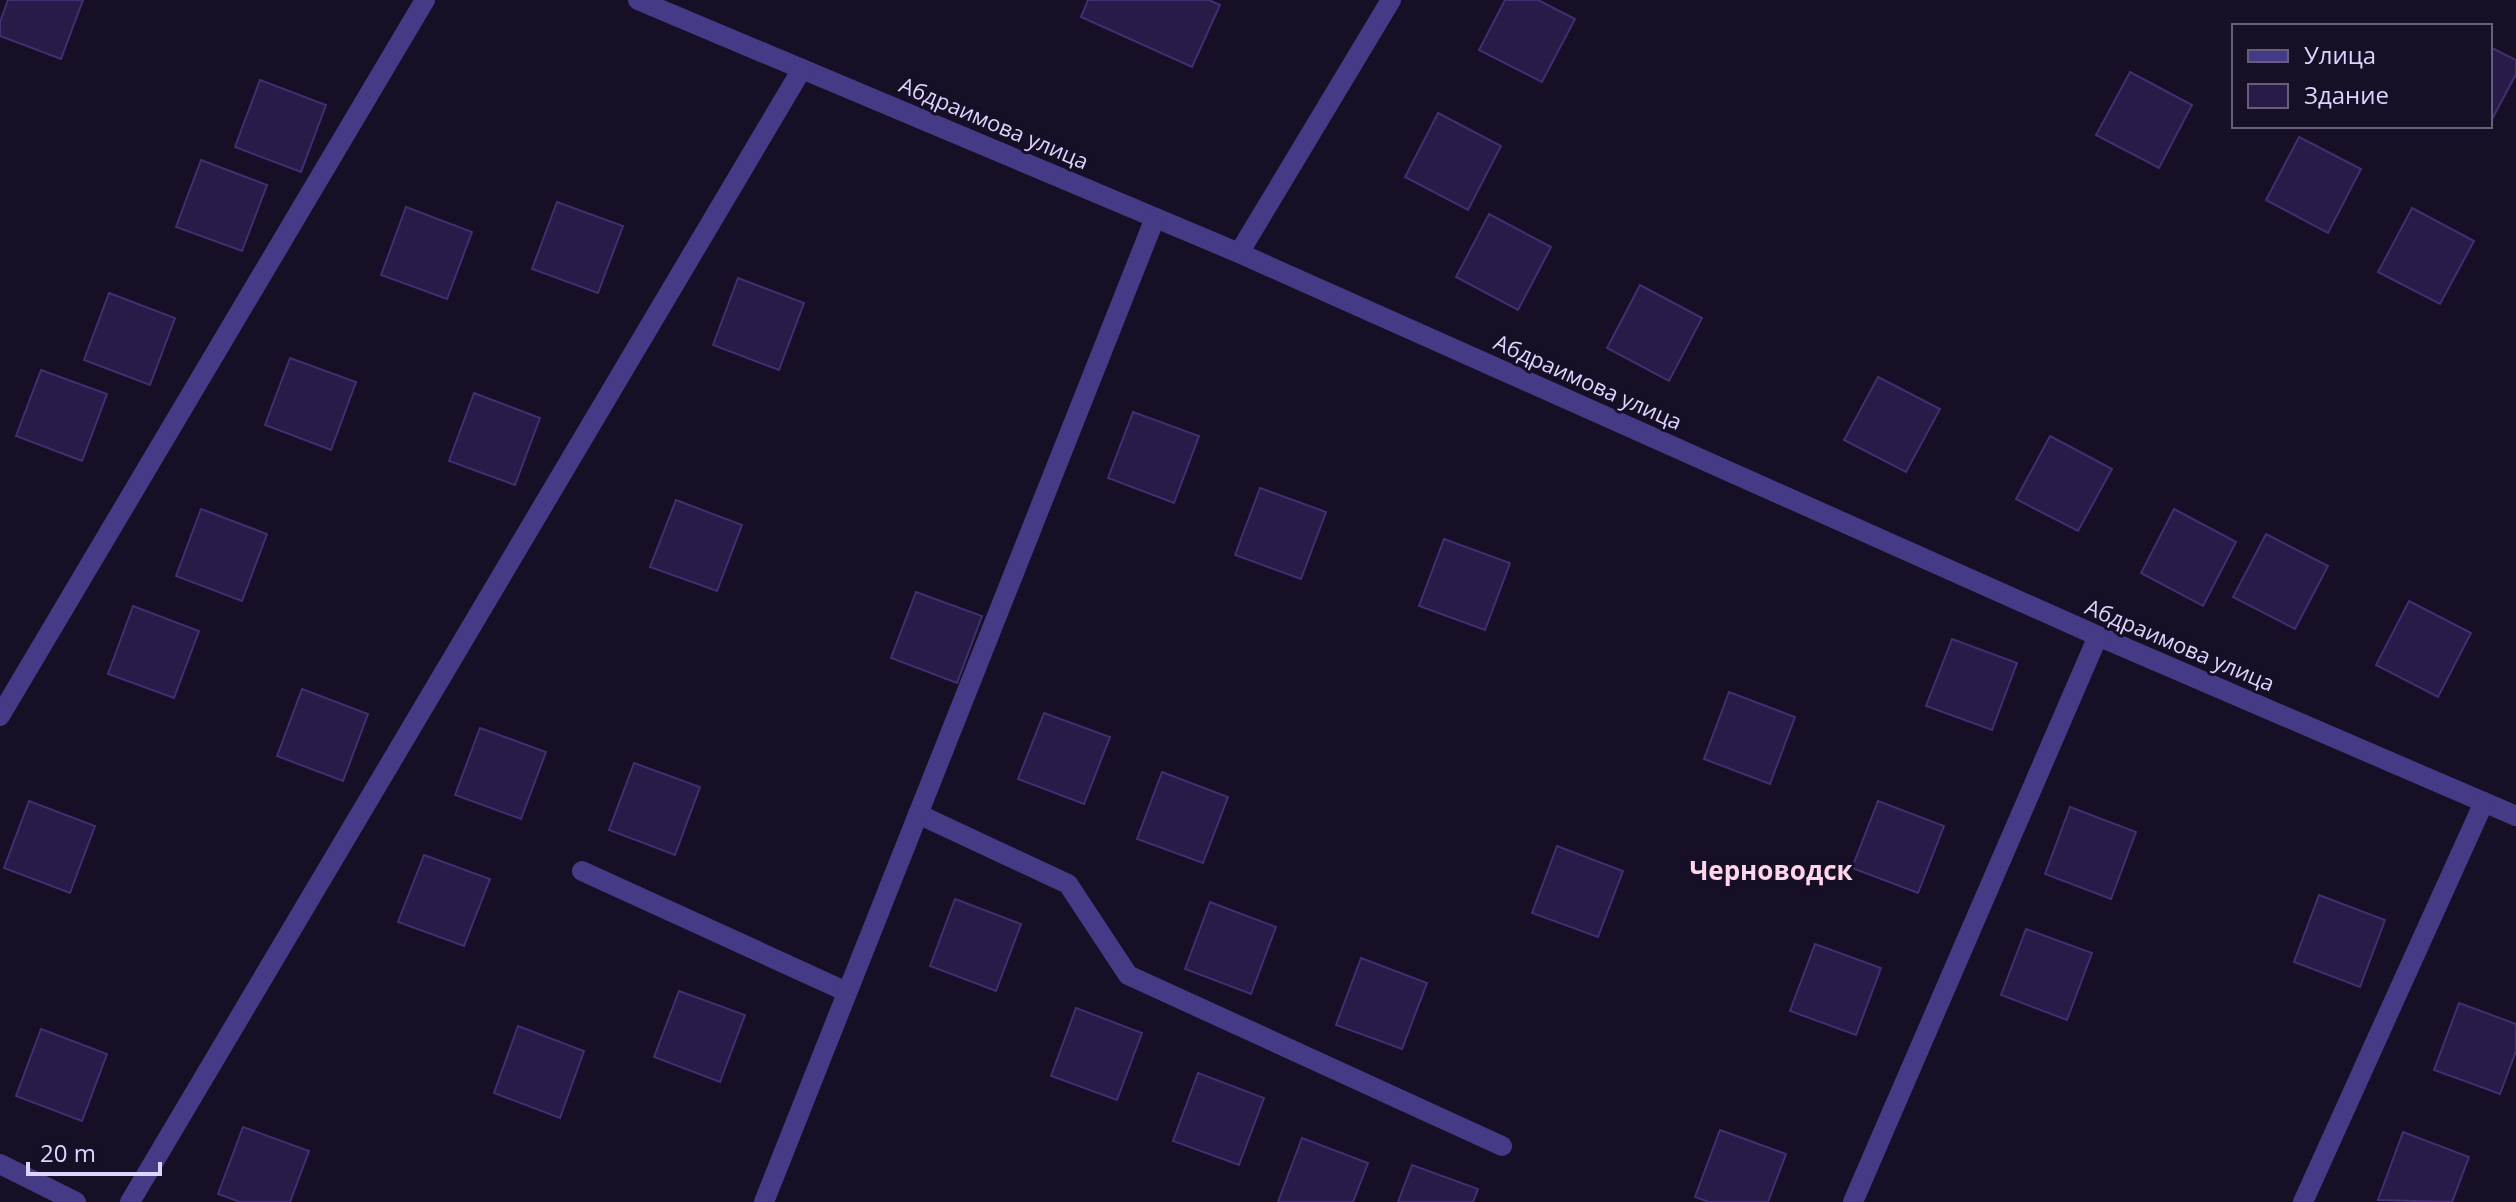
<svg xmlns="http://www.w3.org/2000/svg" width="2516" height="1202" font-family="'Open Sans',sans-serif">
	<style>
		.building { fill: #291b47; stroke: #432d73; stroke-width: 2 }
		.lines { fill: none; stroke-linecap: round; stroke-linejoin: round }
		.lane { stroke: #453a85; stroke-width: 20 }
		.street { stroke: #453a85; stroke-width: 20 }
		.labels { text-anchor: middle; stroke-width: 6; stroke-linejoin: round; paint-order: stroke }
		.street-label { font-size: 22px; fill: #ded4ff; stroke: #160f26 }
		.quarter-label { font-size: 26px; font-weight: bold; fill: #ffd6eb; stroke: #160f26 }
	</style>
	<rect width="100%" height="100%" fill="#160f26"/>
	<!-- building -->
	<g class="building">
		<polygon points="8,0 83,0 61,59 0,36 0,22"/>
		<polygon points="1088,0 1209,0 1220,5 1192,67 1081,17"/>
		<polygon points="1505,0 1538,0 1575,19 1542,82 1479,50"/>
		<polygon points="2490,47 2516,60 2516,74 2490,123"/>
		<polygon points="2130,72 2192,105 2159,168 2096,135"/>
		<polygon points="260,80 326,105 301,172 235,147"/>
		<polygon points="1438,113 1501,146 1468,210 1405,177"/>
		<polygon points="2299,137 2361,169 2328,233 2266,200"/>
		<polygon points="201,160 267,185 242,251 176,227"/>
		<polygon points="557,202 623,226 598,293 532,269"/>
		<polygon points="406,207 472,232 447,299 381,275"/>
		<polygon points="2412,208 2474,241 2440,304 2378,272"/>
		<polygon points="1489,214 1551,247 1518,310 1456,277"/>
		<polygon points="738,278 804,303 779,370 713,345"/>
		<polygon points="1640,285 1702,318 1669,381 1607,348"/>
		<polygon points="109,293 175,318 150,385 84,360"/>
		<polygon points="290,358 356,382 331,450 265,425"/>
		<polygon points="41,370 107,394 82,461 16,436"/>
		<polygon points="1878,377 1940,409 1906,472 1844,440"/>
		<polygon points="474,393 540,418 515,485 449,461"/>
		<polygon points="1133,412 1199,436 1174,503 1108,478"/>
		<polygon points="2050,436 2112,469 2078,531 2016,499"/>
		<polygon points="1260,488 1326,512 1301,579 1235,555"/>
		<polygon points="676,500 742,525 717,591 650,567"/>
		<polygon points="201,509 267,534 242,601 176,576"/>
		<polygon points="2174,509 2236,542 2203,606 2141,573"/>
		<polygon points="2266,534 2328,566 2295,629 2233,597"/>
		<polygon points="1444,539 1510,563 1485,630 1419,606"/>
		<polygon points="916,592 982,616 957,683 891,658"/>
		<polygon points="2409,601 2471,633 2438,697 2376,665"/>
		<polygon points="133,606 199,631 174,698 108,674"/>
		<polygon points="1952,639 2017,663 1992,730 1926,706"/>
		<polygon points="302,689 368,714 343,781 277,756"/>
		<polygon points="1729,692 1795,717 1770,784 1704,759"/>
		<polygon points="1044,713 1110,737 1084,804 1018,779"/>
		<polygon points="480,728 546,752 521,819 455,795"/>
		<polygon points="634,763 700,787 675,855 609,830"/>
		<polygon points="1162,772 1228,797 1203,863 1137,839"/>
		<polygon points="29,801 95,826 70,893 4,868"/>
		<polygon points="1878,801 1944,826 1918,893 1852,868"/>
		<polygon points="2070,807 2136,832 2111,899 2045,874"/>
		<polygon points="1557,846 1623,871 1598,937 1532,913"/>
		<polygon points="424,855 490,879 464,946 398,922"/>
		<polygon points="2319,895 2385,920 2360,987 2294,962"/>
		<polygon points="955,899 1021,924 996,991 930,966"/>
		<polygon points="1210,902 1276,927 1251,994 1185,969"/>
		<polygon points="2026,929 2092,953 2067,1020 2001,995"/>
		<polygon points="1815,944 1881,968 1856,1035 1790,1011"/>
		<polygon points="1361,958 1427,983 1402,1049 1336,1025"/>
		<polygon points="679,991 745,1015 720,1082 654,1057"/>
		<polygon points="2459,1003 2516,1024 2516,1051 2500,1094 2434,1070"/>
		<polygon points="1076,1008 1142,1033 1117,1100 1051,1076"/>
		<polygon points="518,1026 584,1051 560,1118 494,1093"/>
		<polygon points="41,1029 107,1054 82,1121 16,1096"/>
		<polygon points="1198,1073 1264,1098 1239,1165 1173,1141"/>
		<polygon points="243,1127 309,1151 290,1202 240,1202 218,1194"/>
		<polygon points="1720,1130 1786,1154 1768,1202 1709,1202 1695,1197"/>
		<polygon points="2403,1132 2469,1157 2452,1202 2378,1200"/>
		<polygon points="1302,1138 1368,1163 1353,1202 1278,1202"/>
		<polygon points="1412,1165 1478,1189 1473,1202 1398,1202"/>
	</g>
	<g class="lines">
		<!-- lane -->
		<polyline class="lane" points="582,871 847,992"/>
		<!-- street -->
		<g class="street">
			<polyline points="638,0 1239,253 2098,636 2516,816"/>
			<polyline points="1239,253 1391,0"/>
			<polyline points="0,716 425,0"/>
			<polyline points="918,814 1068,884 1128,975 1502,1146"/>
			<polyline points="0,1164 76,1202"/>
			<polyline points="130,1202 802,69"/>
			<polyline points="764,1202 1155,218"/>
			<polyline points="1853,1202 2098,636"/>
			<polyline points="2303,1202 2484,802"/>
		</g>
	</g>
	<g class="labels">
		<!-- street labels -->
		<g class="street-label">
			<text transform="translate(994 123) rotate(23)" y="8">Абдраимова улица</text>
			<text transform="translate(1588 382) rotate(24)" y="8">Абдраимова улица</text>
			<text transform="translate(2180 645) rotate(23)" y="8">Абдраимова улица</text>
		</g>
		<!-- quarter labels -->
		<g class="quarter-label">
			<text x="1771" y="880">Черноводск</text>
		</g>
	</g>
	<!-- legend -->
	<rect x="2232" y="24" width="260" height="104" fill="#160f26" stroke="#665e7d" stroke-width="2"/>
	<rect x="2248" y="50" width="40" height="12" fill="#453a85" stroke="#665e7d" stroke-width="2"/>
	<text x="2304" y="64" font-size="24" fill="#ded4ff">Улица</text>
	<rect x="2248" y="84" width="40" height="24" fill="#291b47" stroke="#665e7d" stroke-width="2"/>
	<text x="2304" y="104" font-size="24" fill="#ded4ff">Здание</text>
	<!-- scale -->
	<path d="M28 1162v12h132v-12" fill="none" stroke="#ded4ff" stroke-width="4"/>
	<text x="40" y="1162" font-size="24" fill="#ded4ff" stroke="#160f26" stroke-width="6" paint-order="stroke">20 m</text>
</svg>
